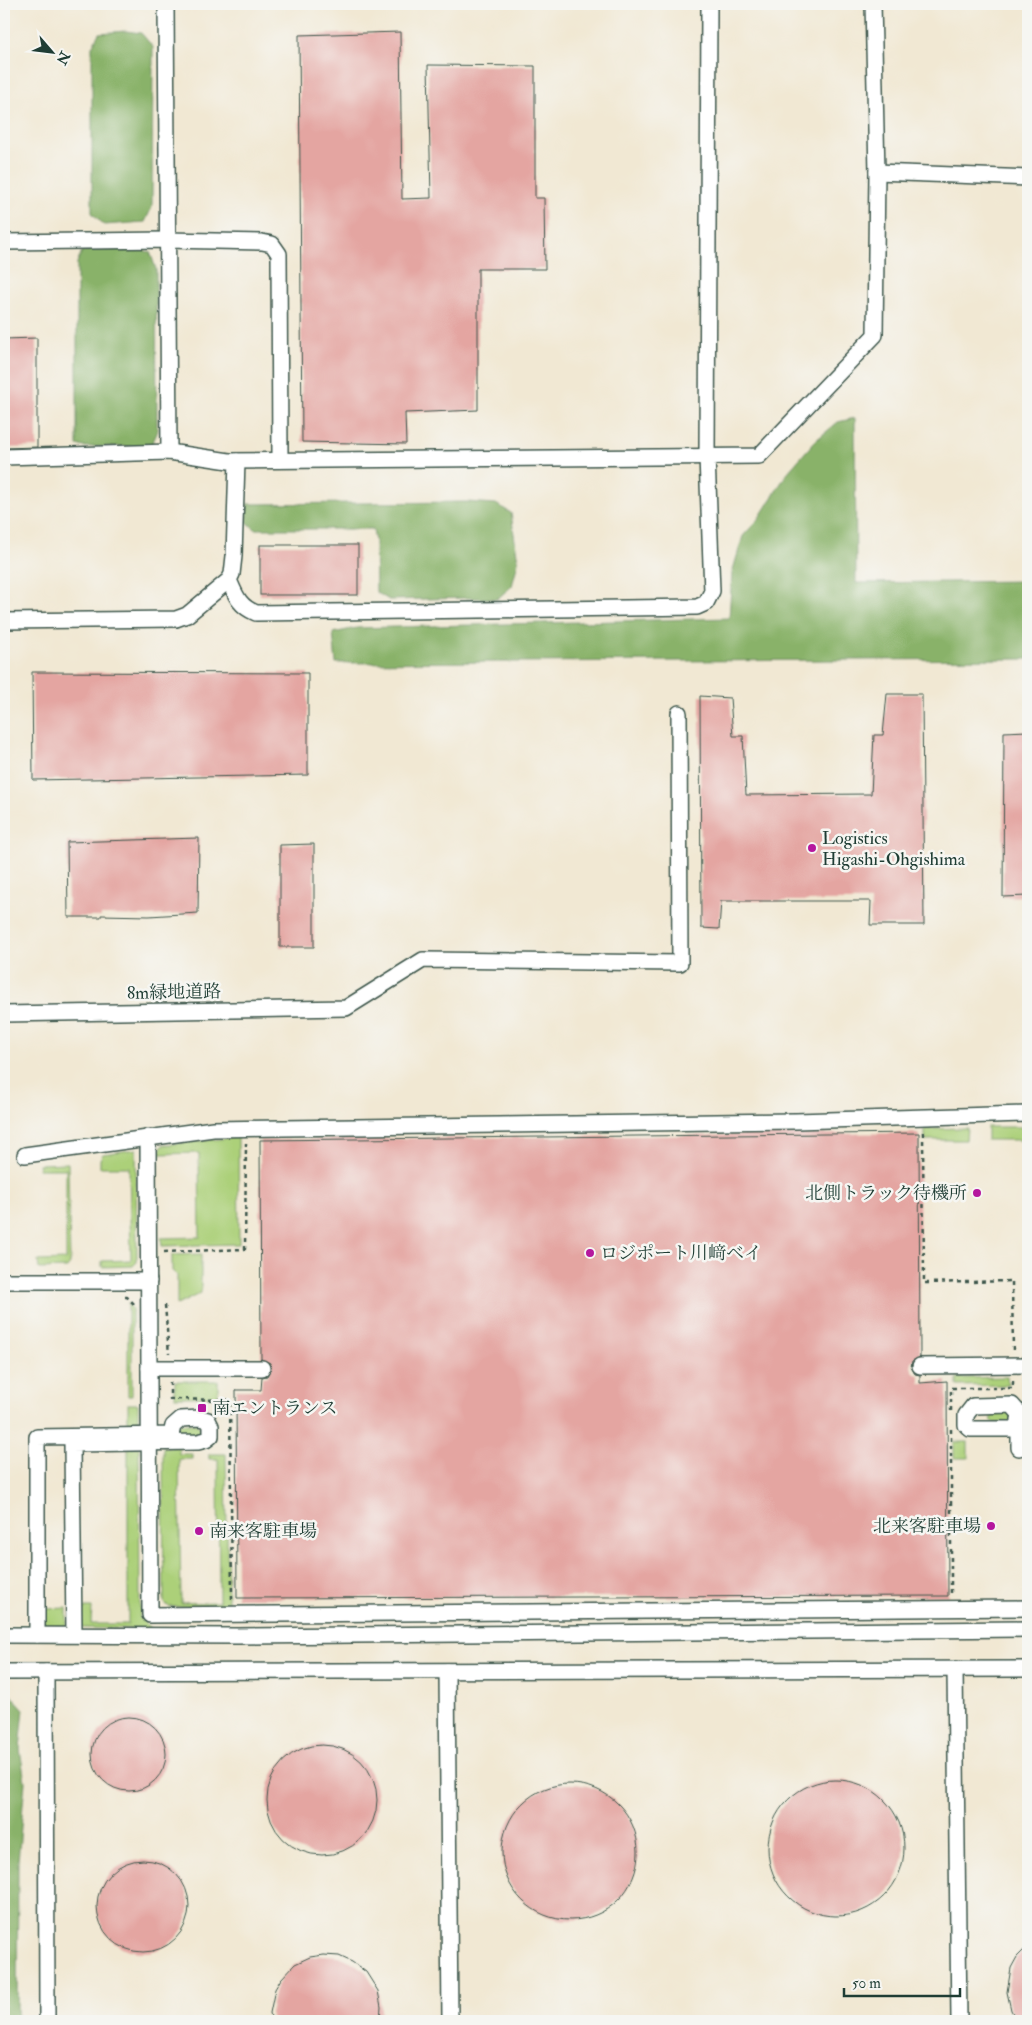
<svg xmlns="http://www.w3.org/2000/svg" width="1032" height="2025" font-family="'IM FELL Double Pica','Noto Serif JP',serif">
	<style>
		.green { fill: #acd079; stroke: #668656 }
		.forest { fill: #89b269; stroke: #54784e }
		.building { fill: #e4a5a1 }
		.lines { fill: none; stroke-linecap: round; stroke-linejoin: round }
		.minor-casing { stroke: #3e574c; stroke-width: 18 }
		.path { stroke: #3e574c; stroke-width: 2.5; stroke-dasharray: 4 4; stroke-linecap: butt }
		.minor { stroke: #fff; stroke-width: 15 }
		.poi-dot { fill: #b5179e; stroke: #f6f6f2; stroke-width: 2 }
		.labels { text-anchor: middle; stroke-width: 5; stroke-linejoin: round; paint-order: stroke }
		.poi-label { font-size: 18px; fill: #1f3d34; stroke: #f6f6f2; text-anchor: start }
		.street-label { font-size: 18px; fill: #1f3d34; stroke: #f6f6f2 }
	</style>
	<rect width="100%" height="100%" fill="#f6f6f2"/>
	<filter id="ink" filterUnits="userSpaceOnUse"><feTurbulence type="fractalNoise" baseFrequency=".02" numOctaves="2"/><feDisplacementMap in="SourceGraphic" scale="10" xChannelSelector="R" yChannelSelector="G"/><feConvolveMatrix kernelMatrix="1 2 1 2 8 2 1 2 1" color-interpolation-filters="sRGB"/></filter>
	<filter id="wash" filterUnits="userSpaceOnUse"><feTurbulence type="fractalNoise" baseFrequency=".0096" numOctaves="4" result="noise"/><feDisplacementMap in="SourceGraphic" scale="20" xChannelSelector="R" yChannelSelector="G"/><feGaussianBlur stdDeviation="1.12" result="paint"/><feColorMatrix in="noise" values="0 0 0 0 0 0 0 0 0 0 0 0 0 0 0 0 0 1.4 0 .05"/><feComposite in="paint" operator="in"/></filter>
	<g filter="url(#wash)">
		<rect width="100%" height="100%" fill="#f1e8d3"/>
		<!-- green -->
		<g class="green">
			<rect x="987" y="1127" width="41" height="13"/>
			<polygon points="967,1128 966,1140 925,1140 925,1129"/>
			<polygon points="238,1137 239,1244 162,1246 161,1238 200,1237 199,1153 160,1154 160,1150 163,1145"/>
			<polygon points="136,1149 137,1262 133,1266 102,1267 102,1261 131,1260 129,1167 100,1167 100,1159 103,1154"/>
			<polygon points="68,1163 70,1264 67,1268 39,1269 38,1261 66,1260 66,1169 38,1169 39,1164"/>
			<polygon points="201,1254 201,1293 177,1305 177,1275 172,1271 172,1255"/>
			<polygon points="128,1302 132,1309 132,1396 128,1396"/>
			<polygon points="1007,1377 1008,1385 957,1386 957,1378"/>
			<rect x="175" y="1381" width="43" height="16"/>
			<rect x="128" y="1404" width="10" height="26"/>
			<polygon points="995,1411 1010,1411 1015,1414 1012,1423 995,1423 991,1420 991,1415"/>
			<polygon points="179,1424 196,1424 200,1428 200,1432 197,1436 182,1436 177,1434"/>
			<rect x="954" y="1442" width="14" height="16"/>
			<polygon points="128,1447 139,1447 140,1618 151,1629 81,1628 81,1608 92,1608 91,1624 128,1624"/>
			<polygon points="163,1447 179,1447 179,1454 192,1454 192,1459 179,1459 181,1603 219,1602 218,1459 209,1459 209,1454 226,1454 228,1606 169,1607 164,1602"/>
			<polygon points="67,1608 67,1627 44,1627 44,1609"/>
		</g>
		<!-- forest -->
		<g class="forest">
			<polygon points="126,31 141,33 153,47 152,207 145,222 104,225 92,213 92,47 99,33"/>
			<polygon points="134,249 150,252 156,269 157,433 151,446 83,447 77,445 77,263 82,251"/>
			<polygon points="855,418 856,583 1028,581 1028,659 336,663 333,633 357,628 729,618 732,573 743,536 757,521 788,472 815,441 838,422"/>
			<polygon points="467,502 496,504 511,513 518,562 512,586 497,599 468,598 389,600 376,592 375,542 373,529 255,529 247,522 247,504"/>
			<polygon points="8,1692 24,1709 20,1749 25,1782 18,1861 17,2021 4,2021 4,1693"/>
		</g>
		<g id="blocks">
			<!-- building -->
			<g class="building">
				<polygon points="400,32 402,199 431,198 428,65 535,66 535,198 544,198 545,269 478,269 478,410 405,413 406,444 302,442 299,35"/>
				<polygon points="37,338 37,447 4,448 4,339"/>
				<rect x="260" y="545" width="98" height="50"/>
				<polygon points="32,672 308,673 308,775 33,780"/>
				<polygon points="887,694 922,694 924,925 870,925 871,901 721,901 719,929 701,928 700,696 730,698 733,736 743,736 746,795 871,794 874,735 883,735"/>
				<polygon points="1028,731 1028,896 1003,897 1004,732"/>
				<polygon points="199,838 198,913 149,916 101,915 101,917 68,917 67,842"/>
				<polygon points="314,844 314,947 280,947 280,845"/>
				<polygon points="919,1133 920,1357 912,1361 911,1367 915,1374 920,1375 920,1383 947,1381 948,1596 237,1598 236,1390 261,1390 262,1377 267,1376 271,1368 270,1363 261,1359 260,1140"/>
				<circle cx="129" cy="1754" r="37"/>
				<circle cx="322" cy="1800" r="55"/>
				<circle cx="836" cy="1848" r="68"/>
				<circle cx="570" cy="1852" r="68"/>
				<circle cx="143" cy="1906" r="46"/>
				<polygon points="1028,1946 1028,2021 1017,2021 1011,2010 1007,1992 1011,1968 1017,1957"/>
				<polygon points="324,1955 339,1956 352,1962 366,1972 378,1991 381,2007 380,2021 272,2021 270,2013 275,1989 281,1979 295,1964 310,1957"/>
			</g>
		</g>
	</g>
	<g filter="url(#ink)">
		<use href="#blocks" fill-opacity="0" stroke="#3e574c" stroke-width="1"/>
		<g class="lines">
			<!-- minor casing -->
			<g class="minor-casing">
				<g id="minor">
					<polyline points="166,4 169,452"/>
					<polyline points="877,172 1028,178"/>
					<polyline points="4,242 167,240 262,242 272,244 279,254 280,460"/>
					<polyline points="4,457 169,452 229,461 759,456 875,335 877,172 873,4"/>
					<path d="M229 580C236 596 239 606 256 613L697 607 706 603 712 591 707 456 709 4"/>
					<polyline points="4,621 176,619 187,615 229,580 232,574 234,556 237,461"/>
					<polyline points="4,1014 346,1008 423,960 680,963 679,713"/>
					<polyline points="148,1137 150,1615 1028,1608"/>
					<polyline points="25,1155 213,1129 796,1121 1028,1114"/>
					<polyline points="4,1281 149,1281"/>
					<polyline points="920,1366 1028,1365"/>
					<polyline points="149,1368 262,1368"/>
					<polyline points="1028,1413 1019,1413 1012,1405 973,1406 966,1415 966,1425 970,1429 1028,1429"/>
					<polyline points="1019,1448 1019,1419"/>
					<polyline points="4,1635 238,1636 1028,1629"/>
					<polyline points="37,1635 37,1437 171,1435 173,1426 181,1419 200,1418 208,1420 211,1426 211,1436 206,1440 198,1442 72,1444 74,1634"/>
					<polyline points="955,1669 959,2021"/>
					<polyline points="447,1671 450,2021"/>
					<polyline points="4,1672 1028,1669"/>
					<polyline points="46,1672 47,2021"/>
				</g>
			</g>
			<!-- path -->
			<g class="path">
				<polyline points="923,1132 924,1283 1012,1281 1013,1352"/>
				<polyline points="164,1252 245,1249 246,1143"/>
				<polyline points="125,1297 127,1297 134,1304"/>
				<polyline points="165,1305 169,1354"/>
				<polyline points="170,1382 170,1399 230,1400 232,1600"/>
				<polyline points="951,1411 951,1388 1013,1388 1013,1381"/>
				<polyline points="951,1429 951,1593"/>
			</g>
			<!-- minor -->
			<use href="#minor" class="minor"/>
		</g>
	</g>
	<!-- markers -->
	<g class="poi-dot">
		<circle cx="812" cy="848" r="5"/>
		<circle cx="977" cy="1193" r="5"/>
		<circle cx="590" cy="1253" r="5"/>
		<rect x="197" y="1403" width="10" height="10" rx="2.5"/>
		<circle cx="991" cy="1526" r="5"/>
		<circle cx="199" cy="1531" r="5"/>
	</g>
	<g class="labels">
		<!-- poi labels -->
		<g class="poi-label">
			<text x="822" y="844">Logistics<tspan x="822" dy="21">Higashi-Ohgishima</tspan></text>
			<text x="967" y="1199" text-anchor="end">北側トラック待機所</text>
			<text x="600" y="1259">ロジポート川﨑ベイ</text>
			<text x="212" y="1414">南エントランス</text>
			<text x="981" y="1532" text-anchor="end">北来客駐車場</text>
			<text x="209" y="1537">南来客駐車場</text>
		</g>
		<!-- street labels -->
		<g class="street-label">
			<text transform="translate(174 992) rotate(-1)" y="6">8m緑地道路</text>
		</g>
	</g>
	<!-- margin -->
	<rect width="1032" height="2025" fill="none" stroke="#f6f6f2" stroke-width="20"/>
	<!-- north arrow -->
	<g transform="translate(52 52) rotate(118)" stroke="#f6f6f2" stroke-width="4" paint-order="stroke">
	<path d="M0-4L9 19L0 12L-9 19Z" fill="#1f3d34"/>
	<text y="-8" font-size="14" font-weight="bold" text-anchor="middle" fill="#1f3d34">N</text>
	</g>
	<!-- scale -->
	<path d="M844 1988v8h116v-8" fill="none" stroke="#1f3d34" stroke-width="2.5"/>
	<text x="852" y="1988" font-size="15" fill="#1f3d34" stroke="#f6f6f2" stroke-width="4" paint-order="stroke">50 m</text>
</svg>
